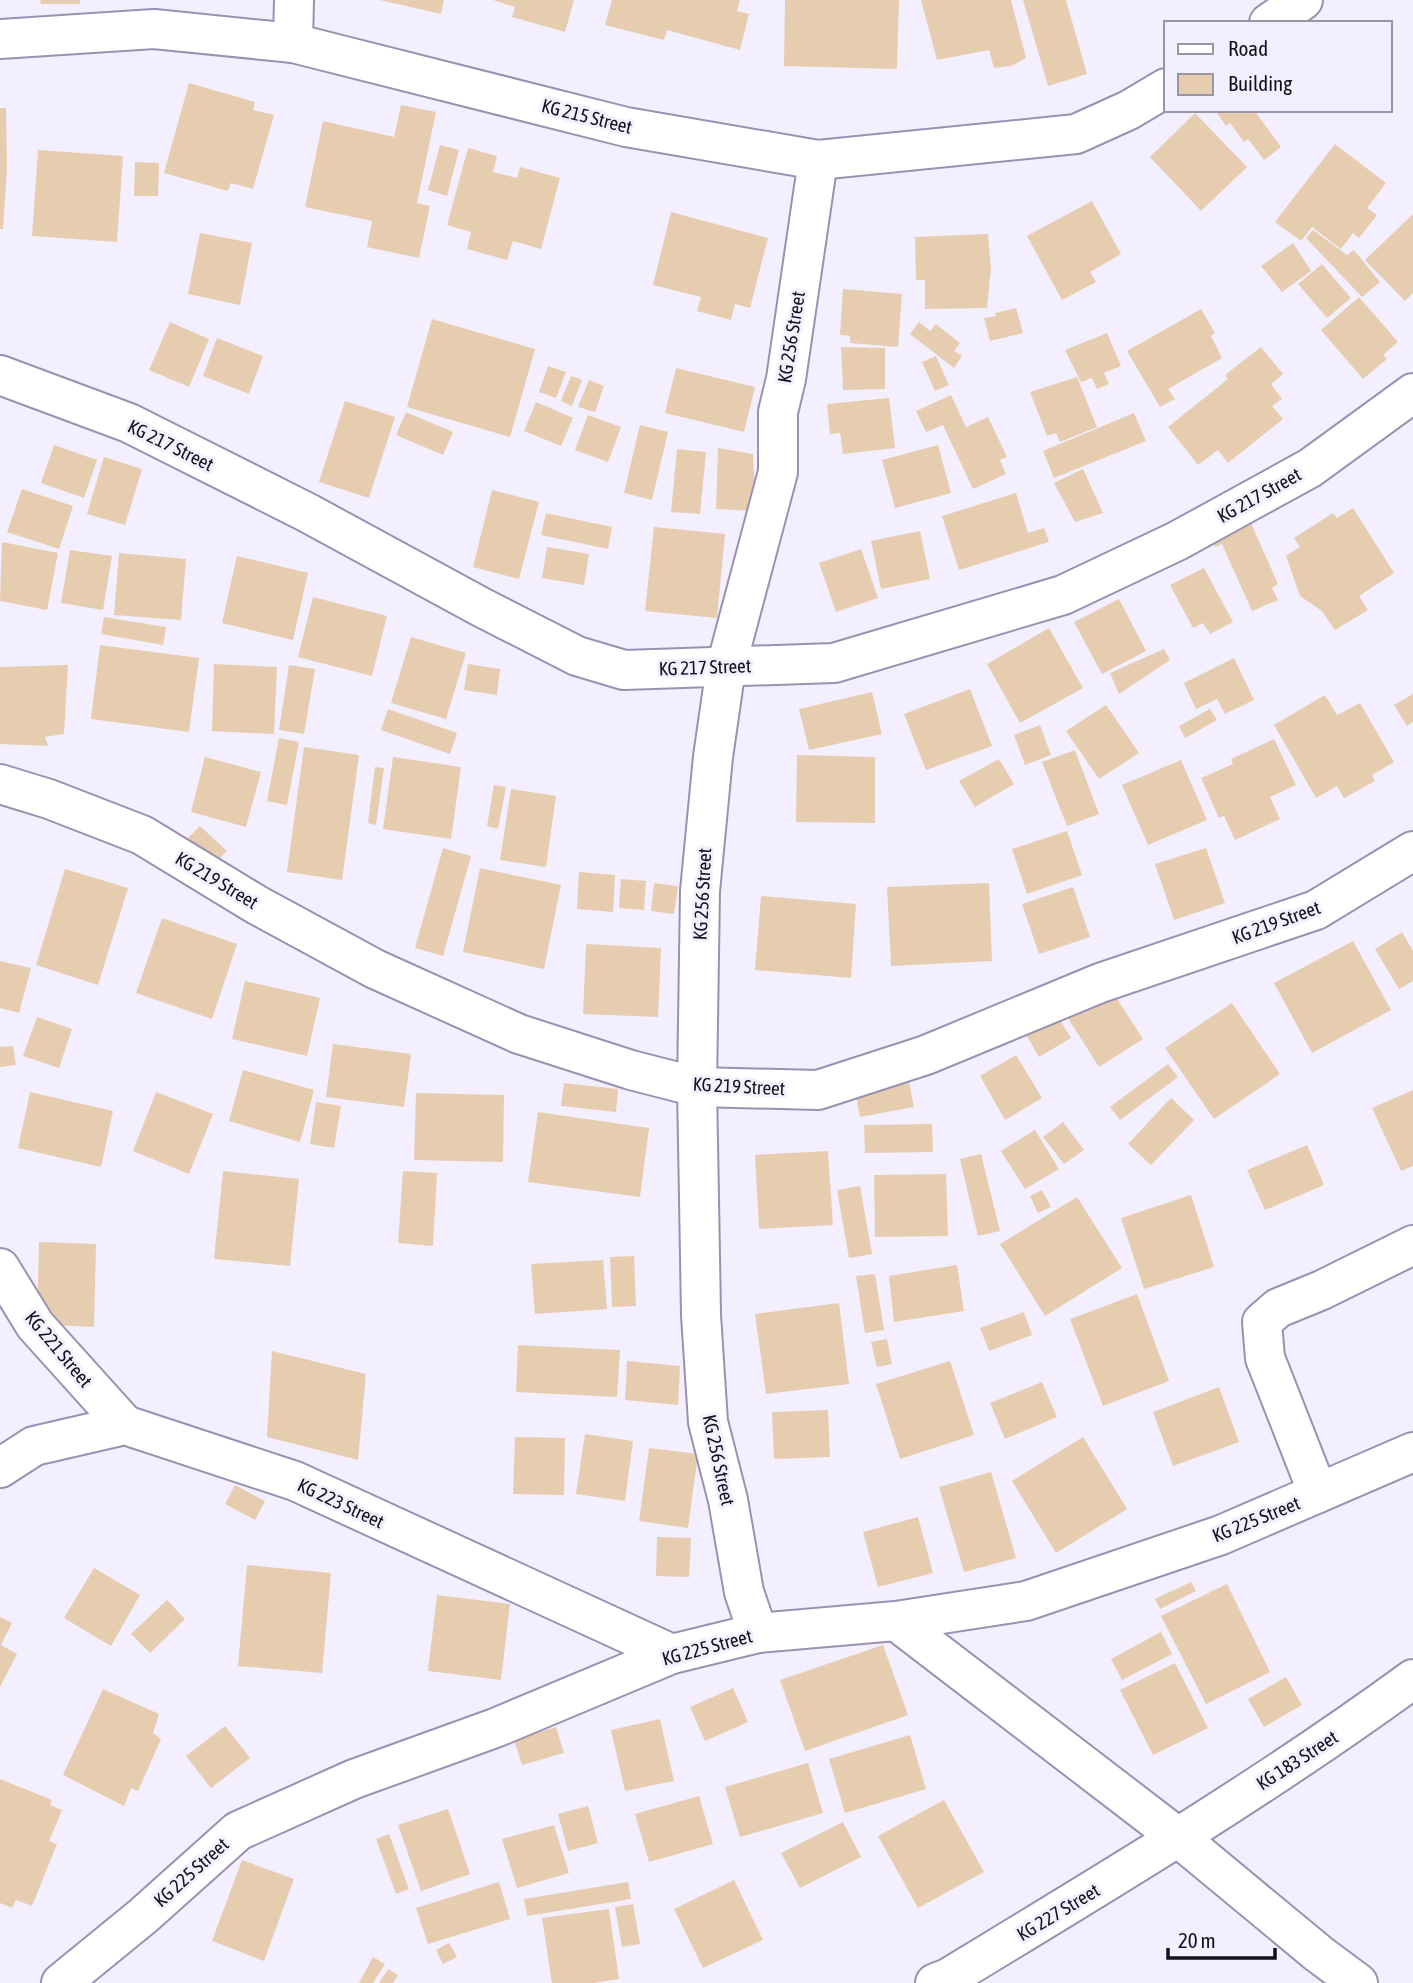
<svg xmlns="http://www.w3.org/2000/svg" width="1413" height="1983" font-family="'Asap Condensed',sans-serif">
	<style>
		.building { fill: #e7cdb0 }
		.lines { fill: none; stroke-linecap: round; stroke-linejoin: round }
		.minor-casing { stroke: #9a91b2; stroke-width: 42 }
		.minor { stroke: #fff; stroke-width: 38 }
		.labels { text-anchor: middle; stroke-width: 6; stroke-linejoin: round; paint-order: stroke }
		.street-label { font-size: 19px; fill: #130f1b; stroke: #f3effe }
	</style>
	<rect width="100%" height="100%" fill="#f3effe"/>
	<!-- building -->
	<g class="building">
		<polygon points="40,0 80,0 80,4 41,4"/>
		<polygon points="380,0 444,0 441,14"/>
		<polygon points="493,0 574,0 565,32 512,17 515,7"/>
		<polygon points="612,0 740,0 737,11 749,14 740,50 667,30 664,40 605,25"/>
		<polygon points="785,0 899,0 897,69 784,66"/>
		<polygon points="921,0 1011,0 1026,58 1011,66 994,68 989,50 937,60"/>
		<polygon points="1023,0 1066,0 1087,74 1048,86"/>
		<polygon points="189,83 255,102 253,110 274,115 253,189 231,183 228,191 164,173"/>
		<polygon points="401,105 436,112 417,203 430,206 419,258 367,247 372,221 305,207 323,121 394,137"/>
		<polygon points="0,108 6,108 7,168 3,229 0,229"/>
		<polygon points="1215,110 1254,110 1281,147 1264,160 1248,139 1244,142 1230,123 1226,126"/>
		<polygon points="1195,113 1247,167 1201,211 1150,157"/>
		<polygon points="1335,144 1386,183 1367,208 1377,215 1359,238 1353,233 1341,249 1312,227 1301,241 1275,222"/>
		<polygon points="440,145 459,150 447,196 428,190"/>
		<polygon points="468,148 497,156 493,172 517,178 520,167 560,178 541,249 513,241 507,260 467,249 471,232 447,225"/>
		<polygon points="38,150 123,156 117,242 32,236"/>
		<polygon points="135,162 159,163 158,196 134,196"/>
		<polygon points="1092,201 1121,254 1090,272 1096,282 1062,300 1027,236"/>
		<polygon points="671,212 768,238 750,308 735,304 731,320 697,311 701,297 653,285"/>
		<polygon points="1413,214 1413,293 1405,301 1365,260"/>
		<polygon points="1313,230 1347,255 1354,250 1380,282 1362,297 1306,238"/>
		<polygon points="200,233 252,243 240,305 188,294"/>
		<polygon points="988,234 991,269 987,308 925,309 925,280 916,280 915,237"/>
		<polygon points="1293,243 1311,271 1282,292 1261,266"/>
		<polygon points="1322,264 1351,298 1327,318 1298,284"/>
		<polygon points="843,289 902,294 898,347 850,343 850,336 840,335"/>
		<polygon points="1359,297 1398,342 1383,355 1387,359 1363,379 1321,330"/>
		<polygon points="1016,308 1023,333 990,341 984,318 996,316 995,313"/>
		<polygon points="1201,309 1215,333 1211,336 1222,358 1168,389 1175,399 1160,407 1127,351"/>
		<polygon points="432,319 535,349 510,437 407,407"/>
		<polygon points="170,322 209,339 189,387 149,370"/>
		<polygon points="919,322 930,331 936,324 960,343 954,351 962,356 954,368 910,334"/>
		<polygon points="1107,333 1121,366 1104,373 1109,384 1097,389 1092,378 1081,382 1065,350"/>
		<polygon points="217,338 263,356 249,394 203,376"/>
		<polygon points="841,347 885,348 885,389 843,390"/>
		<polygon points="1261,347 1283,374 1271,384 1282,399 1272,406 1283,419 1228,463 1218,450 1198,465 1168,427 1228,379 1225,375"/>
		<polygon points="936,356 949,385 935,391 922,362"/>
		<polygon points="548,366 566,372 556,398 539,392"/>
		<polygon points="676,368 755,387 744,432 665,413"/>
		<polygon points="571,376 582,380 572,406 561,401"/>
		<polygon points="1077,377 1097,427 1060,442 1056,433 1047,436 1030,392"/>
		<polygon points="589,380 604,386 595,412 578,407"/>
		<polygon points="951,395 966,427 988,417 1007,457 1000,460 1006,474 973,489 943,425 926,432 916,411"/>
		<polygon points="889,398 895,448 843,454 840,433 830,434 827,404"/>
		<polygon points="345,401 395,417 369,498 319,482"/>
		<polygon points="536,402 573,418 561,446 524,431"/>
		<polygon points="406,412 453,432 443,455 396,435"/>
		<polygon points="1134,413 1146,441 1054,478 1043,451"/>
		<polygon points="588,415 621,427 608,462 575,450"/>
		<polygon points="640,425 668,432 652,500 624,493"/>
		<polygon points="54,445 97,460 84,498 41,483"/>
		<polygon points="938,445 951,493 895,508 882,460"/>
		<polygon points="718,448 753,454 756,511 716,509"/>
		<polygon points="677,449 706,452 700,514 671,512"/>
		<polygon points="104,457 142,469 125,525 87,514"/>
		<polygon points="1083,469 1103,513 1075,522 1054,483"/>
		<polygon points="22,489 73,506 59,549 7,532"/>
		<polygon points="492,490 539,502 519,579 473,567"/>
		<polygon points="1016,493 1028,533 1044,528 1049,542 959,570 942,516"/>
		<polygon points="1353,508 1394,573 1359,596 1368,610 1335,630 1322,611 1300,596 1286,556 1300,547 1294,538 1333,513 1337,518"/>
		<polygon points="546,513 612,527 608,549 541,535"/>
		<polygon points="1251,523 1278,584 1272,588 1278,600 1252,611 1222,544 1215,547 1208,530 1225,534"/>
		<polygon points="654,527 725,534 717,618 645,611"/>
		<polygon points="920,531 930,579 881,589 871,541"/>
		<polygon points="2,542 58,553 47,610 0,601"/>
		<polygon points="547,547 589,554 584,585 542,578"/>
		<polygon points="861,549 878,598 836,612 819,563"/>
		<polygon points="70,550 112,556 103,610 61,603"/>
		<polygon points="119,553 186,559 181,620 114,615"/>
		<polygon points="237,556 308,573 293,640 222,623"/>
		<polygon points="1204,568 1233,622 1210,634 1203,623 1193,628 1170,585"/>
		<polygon points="313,597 387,616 372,676 298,657"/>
		<polygon points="1119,599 1146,651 1102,674 1074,622"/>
		<polygon points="104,617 166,627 163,645 101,634"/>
		<polygon points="1049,628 1083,688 1020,723 987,664"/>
		<polygon points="411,637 466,653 446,719 391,703"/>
		<polygon points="100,645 199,658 189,732 91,719"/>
		<polygon points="1164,649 1170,660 1119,694 1110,673"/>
		<polygon points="1234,658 1254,700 1225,714 1217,699 1196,709 1184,683"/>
		<polygon points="214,664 277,667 274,734 212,731"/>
		<polygon points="468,664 500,669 497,695 464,690"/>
		<polygon points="68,665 64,734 45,737 48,746 0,744 0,667"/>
		<polygon points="289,665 315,669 304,734 279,730"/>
		<polygon points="970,689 992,746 926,770 904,714"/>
		<polygon points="872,692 882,734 809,750 799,709"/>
		<polygon points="1413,694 1413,722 1407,726 1394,705"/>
		<polygon points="1325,695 1337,715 1360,703 1394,762 1372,775 1375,781 1344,798 1337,786 1316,798 1274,725"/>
		<polygon points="1106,705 1139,753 1099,779 1066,731"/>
		<polygon points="388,709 457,733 450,754 381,730"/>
		<polygon points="1210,709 1217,720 1185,738 1179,726"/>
		<polygon points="1040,725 1051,755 1025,765 1014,735"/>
		<polygon points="279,738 299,742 287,805 267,801"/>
		<polygon points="1274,739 1296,785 1270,797 1280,819 1235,840 1224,816 1219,818 1201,778 1233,764 1231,759"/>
		<polygon points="304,747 359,755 342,880 287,872"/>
		<polygon points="1075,750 1099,814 1067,826 1042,762"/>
		<polygon points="797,755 875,757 875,823 796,822"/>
		<polygon points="205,757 261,772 246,827 191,812"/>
		<polygon points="393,757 461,767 451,839 383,829"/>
		<polygon points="999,759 1014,784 975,807 959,781"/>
		<polygon points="1181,760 1207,820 1148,845 1122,785"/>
		<polygon points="375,767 384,768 376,825 368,823"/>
		<polygon points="494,785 506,787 498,829 487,826"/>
		<polygon points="511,789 556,796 546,867 500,860"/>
		<polygon points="200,826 227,851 205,873 179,847"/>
		<polygon points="1067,831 1082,875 1027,894 1012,849"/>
		<polygon points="443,848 471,856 443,956 415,948"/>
		<polygon points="1206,848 1225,903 1174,920 1155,864"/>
		<polygon points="480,868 561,885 544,969 463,952"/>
		<polygon points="65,869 128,888 98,985 36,965"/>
		<polygon points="579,872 615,875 613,912 577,909"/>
		<polygon points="621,879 646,881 644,910 619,908"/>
		<polygon points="654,883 678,886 674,914 651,911"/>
		<polygon points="989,883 992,961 891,966 887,887"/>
		<polygon points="1073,887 1090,937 1039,954 1022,904"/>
		<polygon points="761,896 856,904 851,978 755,970"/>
		<polygon points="162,918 237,944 212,1019 136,993"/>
		<polygon points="1402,932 1413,951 1413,981 1399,989 1375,949"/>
		<polygon points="1353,941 1391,1010 1312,1053 1274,983"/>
		<polygon points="586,944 661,948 658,1017 583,1014"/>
		<polygon points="0,961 31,968 19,1013 0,1008"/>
		<polygon points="245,981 320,998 307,1056 232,1039"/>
		<polygon points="1110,988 1143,1039 1099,1067 1066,1015"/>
		<polygon points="1232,1003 1280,1074 1214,1119 1165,1048"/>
		<polygon points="1055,1012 1071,1038 1039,1057 1024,1031"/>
		<polygon points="37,1017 72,1029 59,1068 23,1056"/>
		<polygon points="333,1044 411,1054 404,1107 326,1097"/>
		<polygon points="13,1046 16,1065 0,1067 0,1047"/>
		<polygon points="1016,1055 1042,1098 1005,1120 980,1076"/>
		<polygon points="1168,1064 1178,1077 1120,1120 1110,1107"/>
		<polygon points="243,1070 314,1090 300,1142 229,1121"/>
		<polygon points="908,1077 914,1107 860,1117 855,1089"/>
		<polygon points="564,1083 618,1089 616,1112 561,1106"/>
		<polygon points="1413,1090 1413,1166 1401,1171 1372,1108"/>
		<polygon points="30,1092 113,1111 101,1167 18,1148"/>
		<polygon points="156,1092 213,1114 189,1174 133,1151"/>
		<polygon points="416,1093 504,1095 503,1162 414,1160"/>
		<polygon points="1171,1098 1194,1120 1151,1165 1128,1144"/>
		<polygon points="316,1102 341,1106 334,1148 310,1144"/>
		<polygon points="538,1112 649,1128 640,1197 528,1182"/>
		<polygon points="1063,1122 1084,1150 1064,1164 1043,1137"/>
		<polygon points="932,1124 933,1152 865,1153 864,1125"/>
		<polygon points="1035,1130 1059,1169 1025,1189 1001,1151"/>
		<polygon points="1307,1145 1324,1185 1265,1210 1247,1170"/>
		<polygon points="828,1151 833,1225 759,1229 755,1155"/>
		<polygon points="981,1154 1000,1231 978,1236 960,1159"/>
		<polygon points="223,1171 299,1179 290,1266 214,1259"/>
		<polygon points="403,1171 437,1173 433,1246 398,1243"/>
		<polygon points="946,1174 948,1236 875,1237 874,1175"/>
		<polygon points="860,1186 872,1254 849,1258 837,1190"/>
		<polygon points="1042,1190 1051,1207 1038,1213 1030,1196"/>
		<polygon points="1191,1195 1214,1267 1144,1289 1121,1218"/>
		<polygon points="1077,1197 1122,1268 1045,1316 1000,1244"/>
		<polygon points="39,1242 96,1244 94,1327 37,1324"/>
		<polygon points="634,1256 636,1306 612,1307 610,1257"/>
		<polygon points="603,1260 607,1309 535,1314 531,1264"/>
		<polygon points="957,1265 964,1311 894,1322 889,1276"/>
		<polygon points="875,1274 884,1330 865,1333 856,1276"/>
		<polygon points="1137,1294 1169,1381 1103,1406 1070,1319"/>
		<polygon points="839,1303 849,1384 766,1394 755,1314"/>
		<polygon points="1024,1312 1032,1335 989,1351 980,1328"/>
		<polygon points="887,1339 892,1364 877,1367 871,1342"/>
		<polygon points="518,1345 620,1350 617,1397 516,1392"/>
		<polygon points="272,1351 366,1374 358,1460 267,1437"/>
		<polygon points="627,1361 680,1366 678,1405 625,1400"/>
		<polygon points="950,1361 974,1435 900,1459 876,1384"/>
		<polygon points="1042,1382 1057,1417 1005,1439 990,1403"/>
		<polygon points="1219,1387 1239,1442 1173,1466 1153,1412"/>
		<polygon points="828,1410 830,1457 774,1459 772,1412"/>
		<polygon points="585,1434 633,1441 625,1501 576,1494"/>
		<polygon points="515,1437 565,1438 564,1495 513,1494"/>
		<polygon points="1083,1437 1127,1509 1056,1553 1012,1481"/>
		<polygon points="649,1448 698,1454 688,1528 639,1521"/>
		<polygon points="991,1472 1016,1558 964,1572 939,1487"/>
		<polygon points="235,1485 265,1501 255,1520 225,1504"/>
		<polygon points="918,1517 933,1573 878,1587 863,1532"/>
		<polygon points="657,1537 691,1538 689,1577 656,1576"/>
		<polygon points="247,1565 331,1573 322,1673 238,1666"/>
		<polygon points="94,1568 140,1595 111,1646 64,1618"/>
		<polygon points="1191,1582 1196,1591 1160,1609 1155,1599"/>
		<polygon points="1227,1584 1270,1672 1206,1704 1161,1616"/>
		<polygon points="437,1595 510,1604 501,1680 428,1671"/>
		<polygon points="167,1600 185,1619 150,1653 131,1634"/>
		<polygon points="0,1617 12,1623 1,1645 17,1654 0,1687"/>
		<polygon points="1161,1632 1172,1654 1122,1680 1111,1659"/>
		<polygon points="883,1645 908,1715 805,1751 780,1680"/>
		<polygon points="1175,1663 1208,1728 1153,1755 1120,1690"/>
		<polygon points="1286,1677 1302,1705 1264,1727 1248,1699"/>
		<polygon points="733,1688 748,1722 705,1741 690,1707"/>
		<polygon points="103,1689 159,1714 153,1733 161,1739 138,1791 131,1788 124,1806 63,1775"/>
		<polygon points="660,1719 674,1781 625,1791 611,1730"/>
		<polygon points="225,1726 250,1758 211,1788 186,1756"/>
		<polygon points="556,1727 564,1753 522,1765 514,1740"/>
		<polygon points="910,1735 926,1789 845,1813 829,1759"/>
		<polygon points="808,1763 823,1813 740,1837 725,1787"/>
		<polygon points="0,1779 52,1800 50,1805 62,1810 49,1841 57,1844 32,1906 16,1900 12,1908 0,1903"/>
		<polygon points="699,1796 713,1844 649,1862 635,1814"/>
		<polygon points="944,1800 984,1872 918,1908 878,1836"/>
		<polygon points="588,1806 598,1843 568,1851 558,1814"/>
		<polygon points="448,1809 470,1874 421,1891 398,1825"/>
		<polygon points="843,1822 861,1857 800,1888 781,1853"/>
		<polygon points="554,1825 569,1873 517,1888 502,1839"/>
		<polygon points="389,1834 409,1889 396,1894 376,1839"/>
		<polygon points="242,1860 294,1879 264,1961 212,1941"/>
		<polygon points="734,1880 763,1940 703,1968 674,1909"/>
		<polygon points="499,1882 510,1919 428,1944 416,1908"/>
		<polygon points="628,1882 631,1899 527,1916 524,1899"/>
		<polygon points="633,1904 640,1944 622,1947 615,1907"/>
		<polygon points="609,1909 619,1979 594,1983 552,1983 542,1918"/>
		<polygon points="449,1943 457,1957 443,1964 436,1950"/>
		<polygon points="373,1957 385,1964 373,1983 359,1983"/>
		<polygon points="388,1969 398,1975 393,1983 379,1983"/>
	</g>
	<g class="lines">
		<!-- minor casing -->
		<g class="minor-casing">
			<g id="minor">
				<polyline points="1269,23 1303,0"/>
				<polyline points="0,39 154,29 293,43 626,127 818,160 1076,134 1129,110 1166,88"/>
				<polyline points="293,43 294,0"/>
				<polyline points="0,375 129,423 308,513 481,607 577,656 624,670 834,663 1063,595 1177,541 1310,468 1413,393"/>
				<polyline points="0,784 49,799 142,835 257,905 375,969 519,1034 631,1070 697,1087 818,1090 926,1055 1100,983 1316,910 1413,851"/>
				<polyline points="0,1268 35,1325 125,1425"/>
				<polyline points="0,1468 34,1446 125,1425 295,1481 672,1654"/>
				<polyline points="1318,1493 1265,1358 1262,1322 1278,1308 1322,1290 1413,1245"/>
				<polyline points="896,1621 1179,1838 1319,1954 1358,1983"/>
				<polyline points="758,1633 744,1592 728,1500 708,1422 701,1315 699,1198 697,1087 700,891 713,757 726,667 778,472 778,412 786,379 818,160"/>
				<polyline points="61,1983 143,1916 238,1831 354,1779 495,1728 672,1654 758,1633 896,1621 1026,1601 1221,1535 1413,1452"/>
				<path d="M935 1983 948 1978C1106 1882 1264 1788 1413 1679"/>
			</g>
		</g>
		<!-- minor -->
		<use href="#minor" class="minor"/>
	</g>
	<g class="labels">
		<!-- street labels -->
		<g class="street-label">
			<text transform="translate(587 116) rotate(14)" y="7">KG 215 Street</text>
			<text transform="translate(791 337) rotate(-81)" y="7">KG 256 Street</text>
			<text transform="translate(171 445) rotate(26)" y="7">KG 217 Street</text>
			<text transform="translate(1259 495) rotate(-29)" y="7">KG 217 Street</text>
			<text transform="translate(705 667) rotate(-2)" y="7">KG 217 Street</text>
			<text transform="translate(217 880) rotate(31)" y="7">KG 219 Street</text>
			<text transform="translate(702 894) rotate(-87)" y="7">KG 256 Street</text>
			<text transform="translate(1276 922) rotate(-20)" y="7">KG 219 Street</text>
			<text transform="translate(739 1086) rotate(3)" y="7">KG 219 Street</text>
			<text transform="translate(59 1349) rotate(50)" y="7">KG 221 Street</text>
			<text transform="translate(719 1460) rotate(78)" y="7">KG 256 Street</text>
			<text transform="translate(341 1503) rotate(25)" y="7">KG 223 Street</text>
			<text transform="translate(1256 1519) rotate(-22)" y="7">KG 225 Street</text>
			<text transform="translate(707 1647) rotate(-15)" y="7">KG 225 Street</text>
			<text transform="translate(1297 1760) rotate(-33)" y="7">KG 183 Street</text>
			<text transform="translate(191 1872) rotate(-42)" y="7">KG 225 Street</text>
			<text transform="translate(1058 1912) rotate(-31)" y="7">KG 227 Street</text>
		</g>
	</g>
	<!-- legend -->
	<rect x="1164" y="21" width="228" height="91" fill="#f3effe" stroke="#9995a3" stroke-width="2"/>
	<rect x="1178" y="44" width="35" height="10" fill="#ffffff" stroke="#9995a3" stroke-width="2"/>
	<text x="1228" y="56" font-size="21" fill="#130f1b">Road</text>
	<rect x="1178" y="74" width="35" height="21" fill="#e7cdb0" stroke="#9995a3" stroke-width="2"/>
	<text x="1228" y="91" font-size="21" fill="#130f1b">Building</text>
	<!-- scale -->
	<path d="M1168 1948v10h107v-10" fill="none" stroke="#130f1b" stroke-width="3.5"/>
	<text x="1178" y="1948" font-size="21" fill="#130f1b" stroke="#f3effe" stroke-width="5" paint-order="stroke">20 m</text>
</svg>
